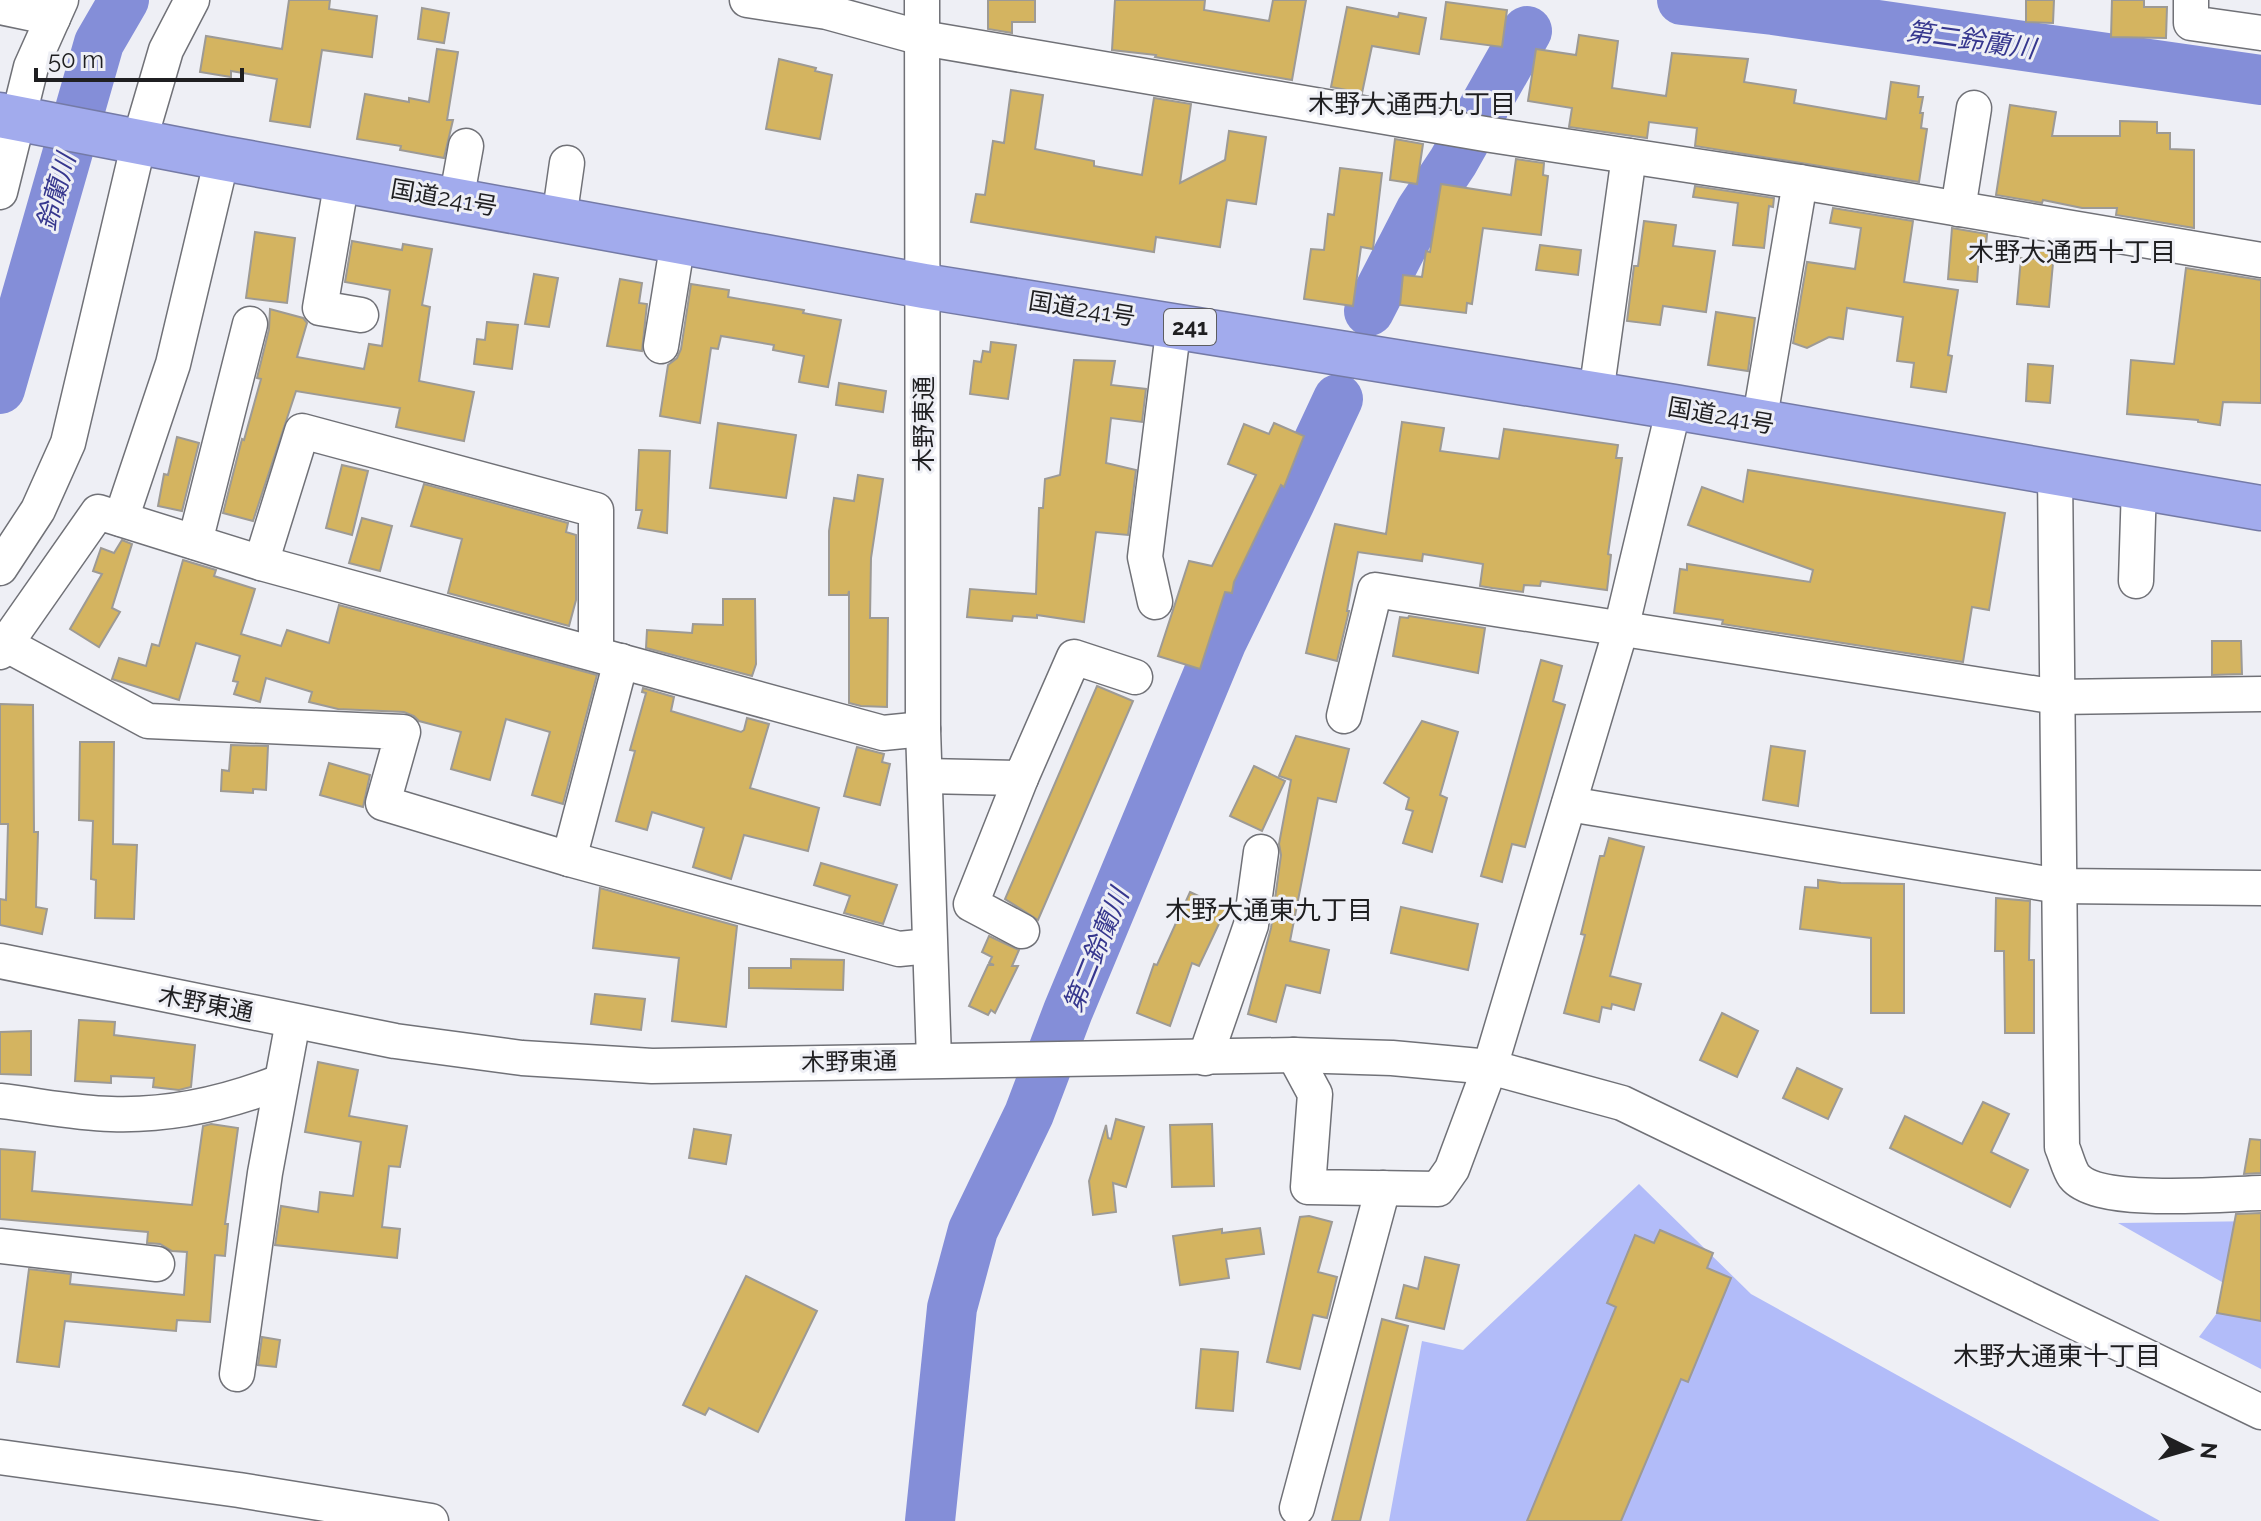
<svg xmlns="http://www.w3.org/2000/svg" width="2261" height="1521" font-family="Raleway,'Noto Sans JP',sans-serif">
	<style>
		.green { fill: #b2bcf9 }
		.lines { fill: none; stroke-linecap: round; stroke-linejoin: round }
		.river { stroke: #848ed8; stroke-width: 50 }
		.building { fill: #d4b460; stroke: #9d9a95; stroke-width: 2 }
		.minor-casing { stroke: #707177; stroke-width: 37 }
		.highway-casing { stroke: #747aa6; stroke-width: 47 }
		.minor { stroke: #fff; stroke-width: 34 }
		.highway { stroke: #a2abed; stroke-width: 44 }
		.labels { text-anchor: middle; stroke-width: 6; stroke-linejoin: round; paint-order: stroke }
		.shield { fill: #eeeff5; stroke: #5d5d61; stroke-width: 2 }
		.shield-label { font-size: 22px; font-weight: bold; fill: #1f1f21 }
		.street-label { font-size: 24px; fill: #1f1f21; stroke: #eeeff5 }
		.water-label { font-size: 26px; font-style: italic; fill: #36378e; stroke: #eeeff5 }
		.neighbourhood-label { font-size: 26px; fill: #1f1f21; stroke: #eeeff5 }
	</style>
	<rect width="100%" height="100%" fill="#eeeff5"/>
	<!-- green -->
	<g class="green">
		<polygon points="1639,1184 1751,1294 2160,1521 1389,1521 1422,1341 1463,1350"/>
		<polygon points="2261,1221 2261,1369 2199,1337 2217,1313 2229,1286 2118,1223"/>
	</g>
	<g class="lines">
		<!-- river -->
		<g class="river">
			<polyline points="1682,0 1773,10 2261,80"/>
			<polyline points="1369,311 1421,210 1453,162 1527,31"/>
			<polyline points="0,389 99,43 124,0"/>
			<polyline points="930,1521 952,1308 973,1230 1029,1114 1068,1011 1222,641 1290,502 1338,399"/>
		</g>
	</g>
	<!-- building -->
	<g class="building">
		<polygon points="289,0 330,0 329,9 377,16 372,57 322,50 310,127 270,121 277,79 231,71 231,77 200,72 206,36 282,49"/>
		<polygon points="988,0 1035,0 1035,22 1012,22 1012,33 988,29"/>
		<polygon points="1115,0 1205,0 1204,10 1269,21 1273,0 1306,0 1292,80 1155,57 1156,55 1112,50"/>
		<polygon points="2026,0 2054,0 2053,23 2026,22"/>
		<polygon points="2112,0 2144,0 2144,7 2167,7 2166,38 2111,37"/>
		<polygon points="1446,2 1507,10 1502,47 1441,39"/>
		<polygon points="1347,7 1398,17 1399,13 1426,18 1419,54 1372,46 1362,93 1331,87"/>
		<polygon points="422,8 449,13 444,43 418,39"/>
		<polygon points="1579,35 1618,41 1612,88 1666,96 1672,53 1748,59 1744,82 1796,90 1794,103 1886,119 1891,82 1919,86 1918,97 1923,97 1920,113 1923,113 1921,128 1927,129 1919,182 1695,146 1697,128 1649,122 1647,138 1569,127 1572,108 1528,101 1536,49 1576,55"/>
		<polygon points="437,49 458,52 447,120 453,120 444,158 400,150 401,146 357,139 365,94 409,102 409,98 429,102"/>
		<polygon points="779,59 816,68 815,71 832,75 820,139 766,129"/>
		<polygon points="1011,90 1043,95 1035,149 1094,161 1094,166 1142,175 1154,98 1191,104 1180,183 1225,160 1229,131 1266,137 1256,204 1227,200 1220,247 1156,237 1154,252 971,222 976,194 985,195 993,141 1004,143"/>
		<polygon points="2010,105 2056,112 2052,136 2120,136 2120,121 2157,122 2157,133 2170,133 2170,149 2194,150 2194,228 2116,215 2117,208 2082,208 2043,200 2042,203 1996,195"/>
		<polygon points="1395,139 1423,144 1417,184 1390,180"/>
		<polygon points="1516,159 1544,163 1543,175 1548,176 1541,235 1483,228 1472,304 1467,303 1466,313 1400,305 1403,275 1422,277 1426,251 1430,252 1441,184 1511,195"/>
		<polygon points="1340,168 1382,173 1373,249 1361,247 1353,306 1304,299 1311,249 1324,250 1328,214 1334,215"/>
		<polygon points="1695,186 1774,198 1773,207 1769,206 1764,248 1733,245 1738,203 1693,197"/>
		<polygon points="1833,208 1913,221 1904,282 1958,290 1948,355 1952,356 1946,392 1911,387 1914,363 1897,361 1903,317 1847,308 1843,339 1829,337 1807,348 1793,343 1807,262 1855,269 1861,228 1830,223"/>
		<polygon points="1644,221 1676,225 1673,246 1715,251 1706,312 1663,306 1660,325 1627,321 1634,266 1638,266"/>
		<polygon points="1952,228 1987,234 1985,256 1979,255 1977,282 1948,279"/>
		<polygon points="255,232 295,238 287,303 246,298"/>
		<polygon points="352,241 402,250 403,244 432,249 422,305 430,307 419,381 474,392 464,441 396,427 400,408 296,391 253,521 223,513 242,439 244,440 261,379 257,378 269,329 270,309 303,318 307,323 297,357 364,369 369,344 382,346 390,290 345,282"/>
		<polygon points="1540,245 1581,250 1578,275 1536,270"/>
		<polygon points="2033,250 2054,252 2049,307 2017,304 2021,258 2033,259"/>
		<polygon points="2186,268 2261,280 2261,403 2223,402 2220,425 2198,422 2198,420 2127,414 2131,360 2174,364"/>
		<polygon points="534,274 558,278 549,327 525,324"/>
		<polygon points="620,279 642,283 639,303 647,304 642,351 607,346"/>
		<polygon points="691,284 729,290 728,297 804,310 803,313 841,320 828,387 799,382 804,356 773,350 774,345 721,336 718,349 711,348 700,423 660,416 668,365 677,358 681,349"/>
		<polygon points="1716,312 1755,318 1748,371 1708,365"/>
		<polygon points="487,322 518,325 512,369 474,364 477,339 485,340"/>
		<polygon points="991,342 1016,345 1008,399 970,394 974,361 981,362 983,351 990,352"/>
		<polygon points="1074,360 1115,361 1111,385 1146,389 1142,422 1111,418 1106,463 1136,470 1128,535 1096,532 1084,622 1037,615 1037,618 1013,616 1012,621 967,617 970,589 1036,594 1039,508 1043,508 1045,479 1060,475"/>
		<polygon points="2028,364 2053,366 2050,403 2026,401"/>
		<polygon points="839,383 886,391 883,412 836,405"/>
		<polygon points="1402,422 1444,428 1440,451 1499,459 1504,429 1618,445 1616,458 1622,458 1608,554 1611,555 1607,590 1541,581 1540,586 1524,585 1523,592 1492,588 1480,586 1483,564 1423,554 1422,561 1358,552 1347,611 1349,611 1337,661 1306,653 1335,524 1386,534"/>
		<polygon points="718,423 796,435 786,498 710,488"/>
		<polygon points="1274,423 1304,436 1284,487 1281,485 1234,582 1232,593 1225,592 1200,669 1158,656 1189,561 1212,566 1256,475 1228,464 1244,424 1269,434"/>
		<polygon points="177,437 199,443 182,511 158,506 164,474 168,475"/>
		<polygon points="639,450 670,451 667,533 638,528 642,510 636,510"/>
		<polygon points="342,465 368,471 352,535 326,528"/>
		<polygon points="1748,470 2005,513 1989,610 1972,607 1963,662 1722,624 1723,620 1674,613 1680,569 1687,570 1687,564 1810,582 1813,570 1688,525 1702,487 1743,502"/>
		<polygon points="858,475 883,479 871,558 870,618 888,618 887,707 861,706 849,703 849,591 848,595 829,595 829,531 834,498 854,501"/>
		<polygon points="424,484 568,523 566,532 576,535 576,600 569,626 448,593 462,539 411,526"/>
		<polygon points="362,518 392,526 380,571 349,563"/>
		<polygon points="122,540 132,544 112,608 120,612 99,647 70,629 102,574 93,571 101,548 114,553"/>
		<polygon points="183,560 216,570 214,576 255,589 241,634 281,646 287,630 329,643 339,605 597,675 563,804 532,795 550,732 506,719 490,780 451,769 461,732 419,721 414,716 404,712 338,709 309,702 312,692 266,678 260,702 234,694 238,682 233,681 240,656 196,643 179,700 112,679 119,658 146,666 152,644 159,646"/>
		<polygon points="723,599 755,599 756,664 752,676 646,648 647,630 692,633 693,624 723,625"/>
		<polygon points="1409,616 1485,628 1478,673 1393,656 1400,617 1408,618"/>
		<polygon points="2212,641 2241,641 2242,674 2212,675"/>
		<polygon points="1541,660 1562,666 1553,701 1565,705 1525,847 1512,844 1502,882 1481,876"/>
		<polygon points="1097,686 1133,701 1038,920 1005,899"/>
		<polygon points="643,688 674,697 671,711 741,732 744,730 747,718 769,724 750,788 819,808 808,851 744,835 731,879 693,867 704,828 652,812 647,830 616,821 635,751 630,750 646,693 642,692"/>
		<polygon points="0,704 33,705 34,832 38,832 36,907 47,909 42,934 0,925 0,899 6,900 8,824 0,824"/>
		<polygon points="1422,721 1458,732 1440,795 1447,798 1432,852 1403,843 1413,811 1406,809 1409,798 1384,783"/>
		<polygon points="1296,736 1349,749 1336,802 1318,798 1290,941 1329,950 1320,993 1286,985 1276,1022 1248,1014 1271,928 1281,855 1279,844 1291,780 1279,776"/>
		<polygon points="80,742 114,742 113,844 137,845 134,919 95,918 96,880 91,879 93,821 79,820"/>
		<polygon points="231,745 268,746 266,790 253,789 253,793 221,791 222,770 229,771"/>
		<polygon points="1771,746 1805,751 1798,806 1763,800"/>
		<polygon points="857,747 884,754 882,762 890,764 880,805 844,796"/>
		<polygon points="329,763 370,775 363,807 320,795"/>
		<polygon points="1254,766 1285,781 1262,831 1230,816"/>
		<polygon points="1609,838 1644,847 1610,976 1641,984 1634,1010 1612,1004 1611,1009 1602,1007 1599,1022 1564,1013 1585,935 1581,934 1600,856 1604,856"/>
		<polygon points="821,863 897,885 883,924 844,913 850,896 814,885"/>
		<polygon points="1818,880 1841,883 1904,884 1904,1013 1871,1013 1871,938 1800,929 1805,887 1818,888"/>
		<polygon points="600,888 737,926 726,1027 672,1021 679,958 593,948"/>
		<polygon points="1190,892 1226,909 1199,966 1192,963 1170,1026 1137,1013 1154,964 1157,965"/>
		<polygon points="1996,898 2030,901 2029,960 2034,960 2034,1033 2005,1033 2004,951 1995,951"/>
		<polygon points="1401,907 1478,924 1468,970 1391,953"/>
		<polygon points="989,936 1019,950 1012,966 1018,966 995,1013 991,1010 988,1015 969,1006 988,965 994,965 989,963 992,957 982,952"/>
		<polygon points="791,959 844,960 843,990 749,988 749,968 791,968"/>
		<polygon points="595,994 645,999 641,1030 591,1024"/>
		<polygon points="1722,1013 1758,1031 1737,1077 1700,1060"/>
		<polygon points="79,1020 115,1022 114,1035 195,1045 191,1087 179,1090 153,1087 154,1078 111,1076 111,1083 75,1081"/>
		<polygon points="31,1031 31,1075 0,1074 0,1032"/>
		<polygon points="318,1062 358,1070 349,1116 407,1126 400,1167 389,1166 382,1227 400,1229 397,1258 275,1245 281,1206 318,1212 320,1192 353,1196 361,1142 305,1132"/>
		<polygon points="1797,1068 1842,1089 1828,1119 1783,1098"/>
		<polygon points="1983,1102 2009,1114 1991,1152 2028,1170 2010,1207 1890,1148 1905,1116 1962,1144"/>
		<polygon points="1116,1119 1144,1127 1126,1187 1113,1183 1116,1212 1093,1215 1089,1181 1106,1125 1108,1138 1111,1139"/>
		<polygon points="211,1124 238,1128 225,1224 228,1224 225,1256 215,1255 210,1322 177,1320 176,1331 65,1321 59,1367 17,1362 29,1269 71,1274 70,1284 184,1295 187,1252 172,1251 160,1244 147,1243 148,1232 0,1219 0,1149 35,1152 32,1191 192,1205 203,1126"/>
		<polygon points="1212,1124 1214,1186 1172,1187 1170,1125"/>
		<polygon points="694,1129 731,1135 726,1164 689,1158"/>
		<polygon points="2250,1139 2261,1140 2261,1173 2244,1174"/>
		<polygon points="2261,1213 2261,1321 2217,1313 2236,1214"/>
		<polygon points="1309,1216 1332,1222 1318,1272 1337,1277 1327,1318 1313,1315 1300,1369 1267,1362 1300,1217"/>
		<polygon points="1260,1228 1264,1254 1226,1259 1229,1278 1180,1285 1173,1236 1222,1229 1222,1233"/>
		<polygon points="1660,1230 1713,1253 1707,1268 1731,1278 1688,1382 1681,1379 1621,1521 1527,1521 1616,1307 1607,1303 1635,1235 1654,1243"/>
		<polygon points="1425,1257 1459,1265 1444,1329 1396,1318 1404,1285 1418,1289"/>
		<polygon points="746,1276 817,1311 758,1432 709,1408 705,1415 683,1405"/>
		<polygon points="1382,1319 1408,1326 1360,1521 1332,1521"/>
		<polygon points="262,1337 280,1340 276,1367 258,1365"/>
		<polygon points="1201,1349 1238,1352 1233,1411 1196,1408"/>
	</g>
	<g class="lines">
		<!-- minor casing -->
		<g class="minor-casing">
			<g id="minor">
				<polyline points="747,0 827,12 922,38 1485,134 1800,182 2261,260"/>
				<polyline points="922,0 923,729 934,1060"/>
				<polyline points="2191,0 2191,23 2261,33"/>
				<polyline points="0,7 53,18"/>
				<polyline points="342,180 320,308 361,315"/>
				<polyline points="0,192 31,67 61,0"/>
				<polyline points="456,201 466,146"/>
				<polyline points="1958,209 1974,108"/>
				<polyline points="559,219 567,163"/>
				<polyline points="661,346 678,241"/>
				<polyline points="1596,394 1629,156"/>
				<polyline points="1759,423 1800,182"/>
				<path d="M2055 472 2062 1147C2066 1156 2069 1169 2074 1176 2097 1206 2223 1194 2261 1193"/>
				<polyline points="121,519 173,364 222,158"/>
				<polyline points="195,542 250,324"/>
				<polyline points="261,563 302,431 596,510 596,654"/>
				<polyline points="0,568 38,510 68,443 139,142 166,50 192,0"/>
				<polyline points="2136,581 2139,486"/>
				<polyline points="1155,602 1145,557 1174,324"/>
				<polyline points="7,645 148,721 403,732 383,803 569,859 899,949 929,946"/>
				<polyline points="0,652 98,512 261,563 883,733 923,729"/>
				<polyline points="1344,716 1375,590 2057,697 2261,694"/>
				<polyline points="925,776 1021,778 1074,657 1135,677"/>
				<polyline points="1021,778 971,904 1022,931"/>
				<polyline points="1569,804 2059,886 2261,888"/>
				<polyline points="569,859 621,661"/>
				<polyline points="0,961 395,1041 522,1058 652,1066 1294,1055 1392,1058 1490,1067 1622,1103 2261,1412"/>
				<polyline points="1294,1055 1315,1094 1308,1187 1438,1189 1452,1169 1490,1067 1621,629 1674,407"/>
				<polyline points="1205,1058 1251,925 1261,852"/>
				<path d="M0 1101C36 1105 74 1113 111 1114 169 1116 227 1103 280 1082"/>
				<polyline points="0,1246 157,1264"/>
				<polyline points="237,1374 265,1173 293,1021"/>
				<polyline points="0,1457 239,1490 431,1521"/>
				<polyline points="1297,1508 1383,1188"/>
			</g>
		</g>
		<!-- highway casing -->
		<g class="highway-casing">
			<polyline id="highway" points="0,115 222,158 924,286 1674,407 2261,508"/>
		</g>
		<!-- minor -->
		<use href="#minor" class="minor"/>
		<!-- highway -->
		<use href="#highway" class="highway"/>
	</g>
	<g class="labels">
		<!-- shield labels -->
		<rect class="shield" x="1164" y="309" width="52" height="36" rx="6"/>
		<g class="shield-label">
			<text x="1190" y="335">241</text>
		</g>
		<!-- street labels -->
		<g class="street-label">
			<text transform="translate(444 198) rotate(10)" y="8">国道241号</text>
			<text transform="translate(1082 309) rotate(9)" y="8">国道241号</text>
			<text transform="translate(1721 416) rotate(10)" y="8">国道241号</text>
			<text transform="translate(924 424) rotate(-90)" y="8">木野東通</text>
			<text transform="translate(206 1004) rotate(11)" y="8">木野東通</text>
			<text transform="translate(849 1062) rotate(-1)" y="8">木野東通</text>
		</g>
		<!-- water labels -->
		<g class="water-label">
			<text transform="translate(1971 40) rotate(8)" y="9">第二鈴蘭川</text>
			<text transform="translate(56 192) rotate(-74)" y="9">鈴蘭川</text>
			<text transform="translate(1096 950) rotate(-68)" y="9">第二鈴蘭川</text>
		</g>
		<!-- neighbourhood labels -->
		<g class="neighbourhood-label">
			<text x="1412" y="113">木野大通西九丁目</text>
			<text x="2072" y="261">木野大通西十丁目</text>
			<text x="1269" y="919">木野大通東九丁目</text>
			<text x="2057" y="1365">木野大通東十丁目</text>
		</g>
	</g>
	<!-- north arrow -->
	<g transform="translate(2189 1449) rotate(95)" stroke="#eeeff5" stroke-width="6" paint-order="stroke">
	<path d="M0-6L14 30L0 20L-14 30Z" fill="#1f1f21"/>
	<text y="-12" font-size="22" font-weight="bold" text-anchor="middle" fill="#1f1f21">N</text>
	</g>
	<!-- scale -->
	<path d="M36 68v12h206v-12" fill="none" stroke="#1f1f21" stroke-width="4"/>
	<text x="48" y="68" font-size="24" fill="#1f1f21" stroke="#eeeff5" stroke-width="6" paint-order="stroke">50 m</text>
</svg>
